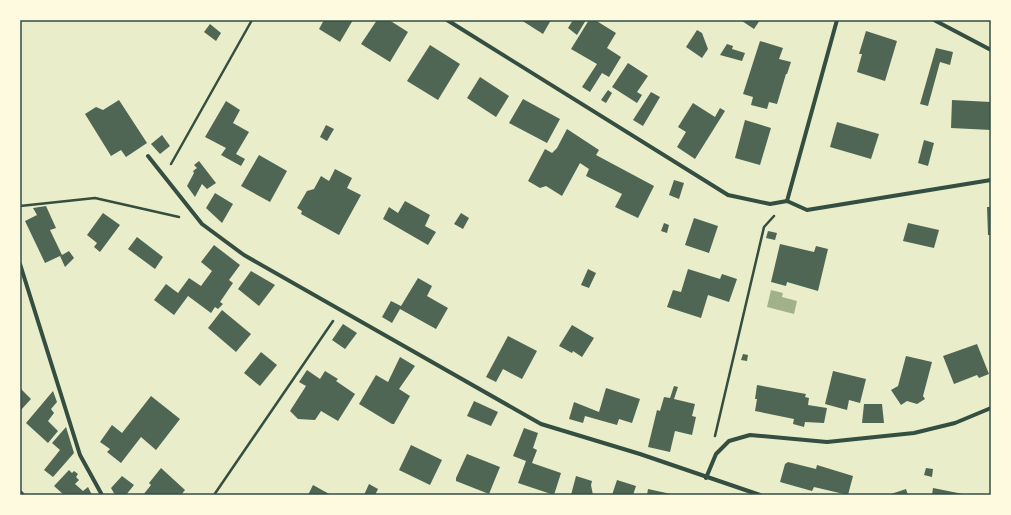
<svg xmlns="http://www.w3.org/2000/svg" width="1011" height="515" font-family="'Alegreya Sans',sans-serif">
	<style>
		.water { fill: #a3b18a }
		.building { fill: #4f6655 }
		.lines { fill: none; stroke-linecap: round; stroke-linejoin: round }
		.path { stroke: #344e41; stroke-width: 2.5 }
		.minor { stroke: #344e41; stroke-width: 4 }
		.neatline { fill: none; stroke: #344e41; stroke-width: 1.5 }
	</style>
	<rect width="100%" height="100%" fill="#e9edc9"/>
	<!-- water -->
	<polygon class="water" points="771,290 783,293 782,297 797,301 794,314 767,307"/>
	<!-- building -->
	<g class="building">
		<polygon points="324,20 353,20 340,42 319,29"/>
		<polygon points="377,20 389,20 408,32 390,62 361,44"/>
		<polygon points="521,20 551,20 543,34"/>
		<polygon points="573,20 586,20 577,35 568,28"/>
		<polygon points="589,20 595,20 616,33 607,48 621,57 609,77 602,73 590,92 582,87 597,64 571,49"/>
		<polygon points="743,20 760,20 754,29 742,21"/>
		<polygon points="210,24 221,33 216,41 204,32"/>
		<polygon points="697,30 702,33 708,49 702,58 686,47"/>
		<polygon points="866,31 897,41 885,81 857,72 862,54 859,54"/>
		<polygon points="760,41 783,48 779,59 791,62 787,74 786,74 777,104 769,102 767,109 751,105 753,97 743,94"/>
		<polygon points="727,44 733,46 732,49 745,53 742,61 720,55"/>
		<polygon points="430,45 460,64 438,100 407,81"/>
		<polygon points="936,48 953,52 950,65 940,62 928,106 920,104"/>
		<polygon points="628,63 648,76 637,92 642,95 637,103 612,87"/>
		<polygon points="480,77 509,96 496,117 467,98"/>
		<polygon points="608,90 612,93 606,103 601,100"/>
		<polygon points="651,92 660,97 643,126 633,120"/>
		<polygon points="523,99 560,119 547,143 509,123"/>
		<polygon points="119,100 147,143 126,157 121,150 111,156 85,114 96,107 103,110"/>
		<polygon points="952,100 991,102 991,130 951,128"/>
		<polygon points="226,101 240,110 233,123 249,132 236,154 245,159 241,166 221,155 226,148 205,137"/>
		<polygon points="693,103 715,117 720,108 725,111 695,159 677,147 686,132 678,127"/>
		<polygon points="745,120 771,128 760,165 735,158"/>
		<polygon points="837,122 879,134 871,159 830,147"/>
		<polygon points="326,125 334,129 327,141 320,137"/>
		<polygon points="567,129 599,150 596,155 654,186 638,218 615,207 622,194 586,176 589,169 580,163 562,196 546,186 540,188 528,181 545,149 552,153 557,148"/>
		<polygon points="162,135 170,146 160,154 151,144"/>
		<polygon points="924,140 934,143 928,166 918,163"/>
		<polygon points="259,155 287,171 270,202 241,186"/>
		<polygon points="199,161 216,183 207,189 202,184 195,197 187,186 194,173 193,171 197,168 194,165"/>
		<polygon points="335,169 352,178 347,188 361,195 339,235 301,214 302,211 297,208 307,191 314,189 321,176 329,181"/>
		<polygon points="674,180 684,183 679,199 669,195"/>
		<polygon points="215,193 233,204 222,223 206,208"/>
		<polygon points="405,201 430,215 425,226 436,232 428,245 383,219 389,207 398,213"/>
		<polygon points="46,206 56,228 50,230 62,255 69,251 74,258 65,267 60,256 45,263 25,221 37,215 33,208"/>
		<polygon points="987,207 991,207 991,235 988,235"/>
		<polygon points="103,213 120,225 100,252 94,247 97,243 87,235"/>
		<polygon points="461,213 469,218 463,229 454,224"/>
		<polygon points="694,218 718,226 709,253 685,245"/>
		<polygon points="664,223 669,225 667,233 661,231"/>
		<polygon points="908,223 939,230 934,248 903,241"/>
		<polygon points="768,231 777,233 775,240 766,238"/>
		<polygon points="137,237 163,257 155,269 128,249"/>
		<polygon points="780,244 814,252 816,246 828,249 818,291 787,282 786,286 771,282"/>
		<polygon points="214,245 240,265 229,280 233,283 220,302 223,304 218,309 215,307 211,313 188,296 174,315 154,300 166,284 178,293 189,278 201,286 212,271 201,262"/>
		<polygon points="588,269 596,273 589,288 581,285"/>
		<polygon points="688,269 720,279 722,274 737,279 729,302 708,295 701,318 667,307 673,290 681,292"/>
		<polygon points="251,271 275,285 259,306 238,289"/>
		<polygon points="418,278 432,286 427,296 448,308 436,329 400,309 392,323 382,317 391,301 401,306"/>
		<polygon points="222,310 251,334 236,352 208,328"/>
		<polygon points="343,324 357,333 345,349 332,340"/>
		<polygon points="572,325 594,338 582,357 573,351 572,353 559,346"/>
		<polygon points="508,336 537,351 522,379 503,369 496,382 486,377"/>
		<polygon points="977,344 989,374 979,378 977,375 954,384 943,356"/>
		<polygon points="261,352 277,365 260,386 244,373"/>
		<polygon points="743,354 748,355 747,361 741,360"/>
		<polygon points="906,356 932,362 923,396 925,399 917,404 907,401 901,405 891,390 898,386"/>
		<polygon points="400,357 415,366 399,389 410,396 394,424 392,424 359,404 376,375 388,382"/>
		<polygon points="307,370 320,379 325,371 338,379 336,381 355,394 338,421 321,411 315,420 298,419 290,411 306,386 299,382"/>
		<polygon points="833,371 866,379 860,403 849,400 847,410 825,404"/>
		<polygon points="757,385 806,394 805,397 809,398 808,405 827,408 824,423 805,422 804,427 793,424 794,419 755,411 757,399 755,399"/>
		<polygon points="674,386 678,387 674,399 695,404 692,416 696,417 692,435 675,431 670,452 648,447 657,410 660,411 664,397 670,398"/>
		<polygon points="20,388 31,399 20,411"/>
		<polygon points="606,388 640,399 632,423 619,419 617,425 585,416 583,423 569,419 574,402 599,412"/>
		<polygon points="53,391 57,402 51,409 54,413 48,421 58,431 48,443 26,423"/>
		<polygon points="151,396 180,419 156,450 141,437 121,463 107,452 110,449 100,442 112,425 122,433"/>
		<polygon points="474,401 498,412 491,426 467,416"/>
		<polygon points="864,404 882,404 884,423 862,423"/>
		<polygon points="66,427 74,453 53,477 44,470 60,450 52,443"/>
		<polygon points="524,428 538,433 533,448 537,450 532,463 561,473 554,495 518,483 526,461 513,456"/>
		<polygon points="411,445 442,460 430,485 399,470"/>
		<polygon points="467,454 500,467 489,494 456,481 456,478"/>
		<polygon points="788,462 816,469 817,465 853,476 848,495 814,487 812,491 780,482 785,464"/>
		<polygon points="161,468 185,490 181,495 143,495 151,485 149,483"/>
		<polygon points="926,468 933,469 932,477 924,475"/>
		<polygon points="69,470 72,473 74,471 78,474 76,477 79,480 75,484 83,491 88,487 92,495 64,495 54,486"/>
		<polygon points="122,476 134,485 126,495 115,495 111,488"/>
		<polygon points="576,476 592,481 591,485 593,495 571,495"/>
		<polygon points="617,480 636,486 633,495 612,495"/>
		<polygon points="369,484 378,489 375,495 364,495"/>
		<polygon points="313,485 331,495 308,495"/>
		<polygon points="933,488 963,494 963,495 932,495"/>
		<polygon points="648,489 671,494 671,495 647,495"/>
		<polygon points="906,489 908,495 888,495"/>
	</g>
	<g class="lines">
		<!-- path -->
		<g class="path">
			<polyline points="171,164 252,20"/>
			<polyline points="20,206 95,198 179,217"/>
			<polyline points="715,436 764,227 774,216"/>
			<polyline points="214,495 333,321"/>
		</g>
		<!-- minor -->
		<g class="minor">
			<polyline points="447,20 728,195 770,204 787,201 807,210 991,180"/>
			<polyline points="934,20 991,50"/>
			<polyline points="148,156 202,224 244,255 541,424 640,454 760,495"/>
			<polyline points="787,201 837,20"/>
			<polyline points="20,264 80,455 102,495"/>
			<polyline points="706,478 716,454 729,441 750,435 827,442 914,433 955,423 991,408"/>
			<polyline points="20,492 23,495"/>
		</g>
	</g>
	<!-- border -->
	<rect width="1011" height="515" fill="none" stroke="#fefae0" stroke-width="42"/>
	<rect x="21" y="21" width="969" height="473" class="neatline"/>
</svg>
